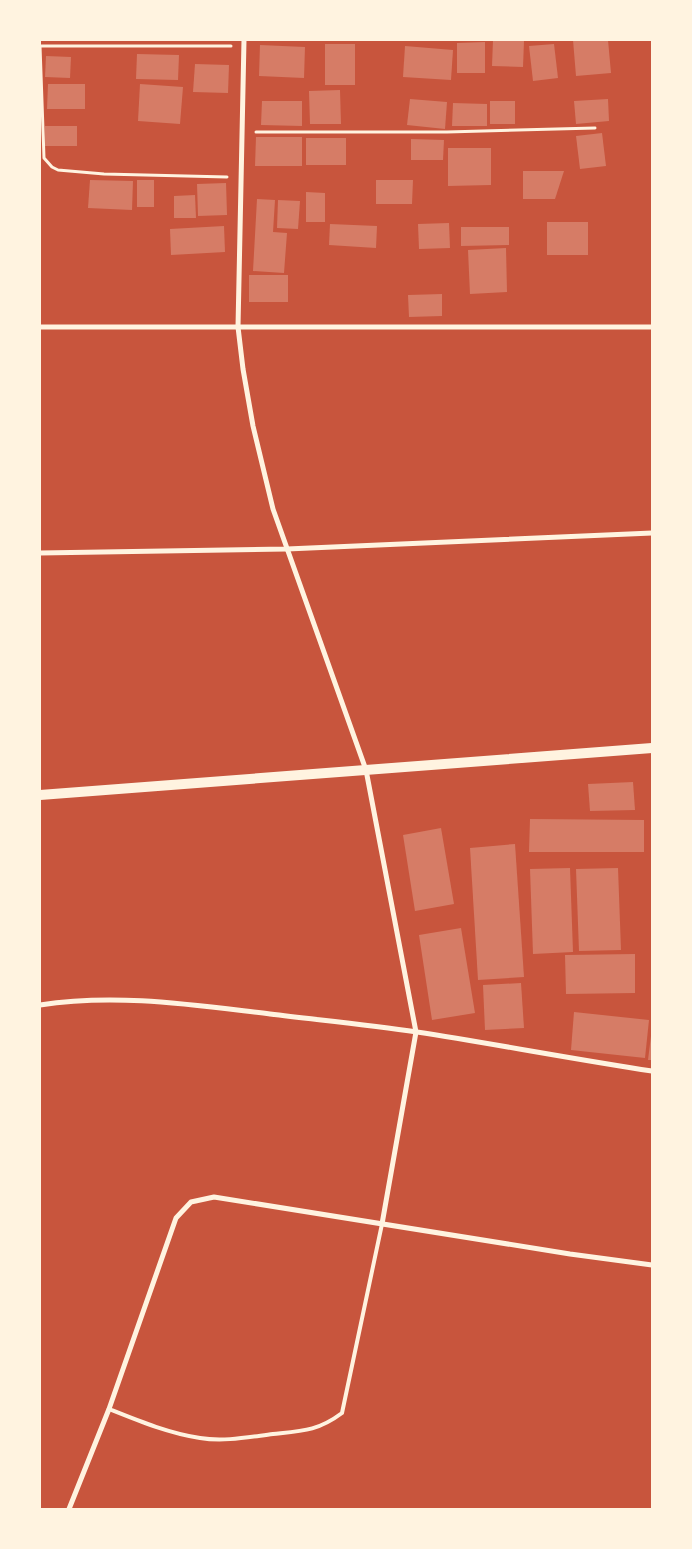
<svg xmlns="http://www.w3.org/2000/svg" width="692" height="1549" font-family="'Titillium Web',sans-serif">
	<style>
		.building { fill: #d67c66 }
		.lines { fill: none; stroke-linecap: round; stroke-linejoin: round }
		.path { stroke: #fff3e0; stroke-width: 3 }
		.service { stroke: #fff3e0; stroke-width: 4 }
		.minor { stroke: #fff3e0; stroke-width: 5 }
		.secondary { stroke: #fff3e0; stroke-width: 10 }
	</style>
	<rect width="100%" height="100%" fill="#c8553d"/>
	<!-- building -->
	<g class="building">
		<polygon points="493,40 524,41 523,67 492,66"/>
		<polygon points="573,40 608,40 611,73 576,76"/>
		<polygon points="485,42 485,73 457,73 457,43"/>
		<rect x="325" y="44" width="30" height="41"/>
		<polygon points="554,44 558,78 533,81 529,46"/>
		<polygon points="260,45 305,47 304,78 259,76"/>
		<polygon points="405,46 453,50 451,80 403,77"/>
		<polygon points="137,54 179,55 178,80 136,79"/>
		<polygon points="46,56 71,57 70,78 45,77"/>
		<polygon points="195,64 229,65 228,93 193,92"/>
		<polygon points="48,84 85,84 85,109 47,109"/>
		<polygon points="140,84 183,87 180,124 138,121"/>
		<polygon points="340,90 341,124 310,124 309,91"/>
		<polygon points="410,99 447,102 445,129 407,125"/>
		<polygon points="608,99 609,121 576,124 574,101"/>
		<polygon points="262,101 302,101 302,126 261,125"/>
		<rect x="490" y="101" width="25" height="23"/>
		<polygon points="453,103 487,104 487,126 452,126"/>
		<rect x="45" y="126" width="32" height="20"/>
		<polygon points="602,133 606,166 580,169 576,136"/>
		<polygon points="256,137 302,137 302,166 255,166"/>
		<rect x="306" y="138" width="40" height="27"/>
		<polygon points="411,139 444,140 443,160 411,160"/>
		<polygon points="448,148 491,148 491,185 448,186"/>
		<polygon points="523,171 564,171 555,199 523,199"/>
		<polygon points="90,180 133,181 132,210 88,208"/>
		<rect x="137" y="180" width="17" height="27"/>
		<polygon points="376,180 413,180 412,204 376,204"/>
		<polygon points="226,183 227,215 198,216 197,184"/>
		<polygon points="306,192 325,193 325,222 306,222"/>
		<polygon points="195,195 196,218 174,218 174,196"/>
		<polygon points="257,199 275,200 273,232 287,233 284,273 253,271"/>
		<polygon points="278,200 300,201 298,229 277,228"/>
		<rect x="547" y="222" width="41" height="33"/>
		<polygon points="449,223 450,248 419,249 418,224"/>
		<polygon points="330,224 377,226 376,248 329,245"/>
		<polygon points="224,226 225,252 171,255 170,229"/>
		<polygon points="461,227 509,227 509,245 461,246"/>
		<polygon points="506,248 507,292 470,294 468,250"/>
		<rect x="249" y="275" width="39" height="27"/>
		<polygon points="442,294 442,316 409,317 408,295"/>
		<polygon points="633,782 635,810 590,811 588,784"/>
		<polygon points="530,819 644,820 644,852 529,852"/>
		<polygon points="441,828 454,904 415,911 403,835"/>
		<polygon points="515,844 524,977 478,980 470,848"/>
		<polygon points="570,868 573,952 533,954 530,869"/>
		<polygon points="618,868 621,950 579,951 576,869"/>
		<polygon points="461,928 475,1013 432,1020 419,935"/>
		<polygon points="635,954 635,993 566,994 565,955"/>
		<polygon points="521,983 524,1028 485,1030 483,985"/>
		<polygon points="574,1012 649,1020 645,1058 571,1050"/>
		<polygon points="651,1036 652,1036 652,1060 648,1060"/>
	</g>
	<g class="lines">
		<!-- path -->
		<g class="path">
			<polyline points="256,132 447,132 595,128"/>
			<polyline points="227,177 104,174 58,170 52,167 44,158 40,46 231,46"/>
		</g>
		<!-- service -->
		<path class="service" d="M109 1409C139 1421 168 1433 200 1438 224 1442 249 1437 273 1434 302 1431 318 1431 342 1413L382 1224"/>
		<!-- minor -->
		<g class="minor">
			<polyline points="244,40 238,327 243,369 253,426 273,509 366,770 416,1032 382,1224"/>
			<polyline points="40,327 652,327"/>
			<polyline points="40,553 287,549 652,533"/>
			<path d="M40 1005C117 993 193 1005 270 1014 319 1020 368 1025 417 1032 495 1044 573 1059 652 1071"/>
			<polyline points="69,1509 109,1409 176,1218 191,1202 214,1197 570,1254 652,1265"/>
		</g>
		<!-- secondary -->
		<polyline class="secondary" points="40,795 652,748"/>
	</g>
	<!-- border -->
	<rect width="692" height="1549" fill="none" stroke="#fff3e0" stroke-width="82"/>
</svg>
